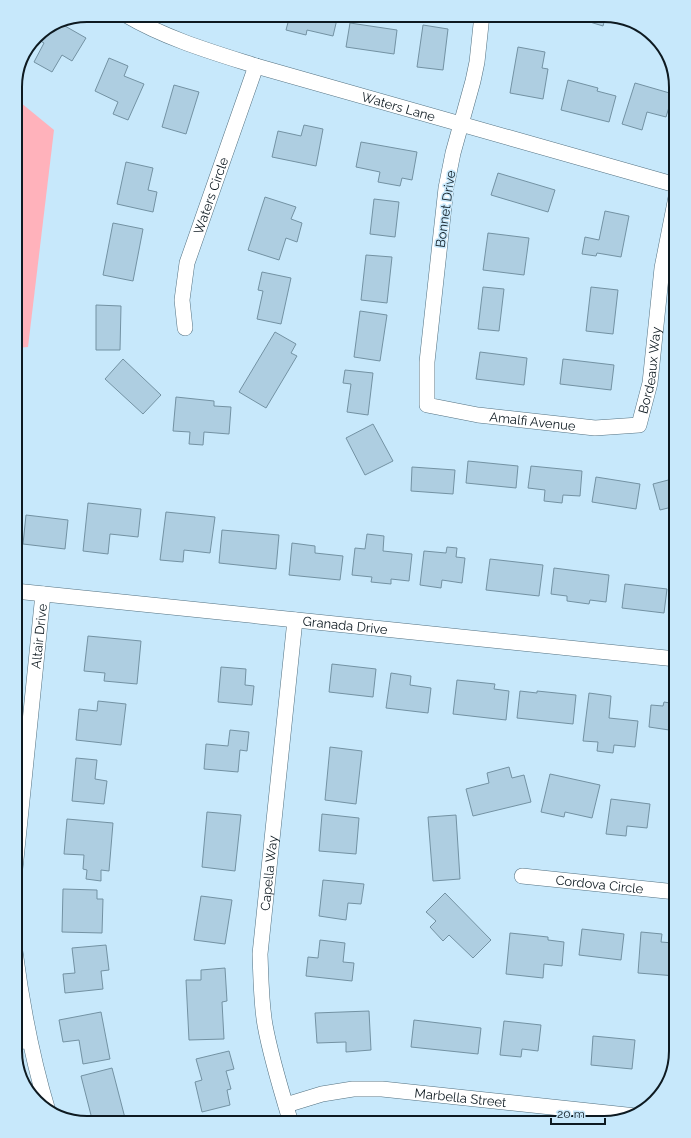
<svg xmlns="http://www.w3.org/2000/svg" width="691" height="1138" font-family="Raleway,sans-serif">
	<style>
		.green { fill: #ffb2bb }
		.building { fill: #aecee1; stroke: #7392a3 }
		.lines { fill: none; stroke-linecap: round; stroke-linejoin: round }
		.street-casing { stroke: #537181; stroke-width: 16 }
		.street { stroke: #fff; stroke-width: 15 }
		.labels { text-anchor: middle; stroke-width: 3; stroke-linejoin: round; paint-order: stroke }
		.street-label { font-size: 13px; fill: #0e1a21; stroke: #c7e8fb }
		.rim { fill: none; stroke: #0e1a21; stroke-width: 2 }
	</style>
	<rect width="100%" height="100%" fill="#c7e8fb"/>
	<!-- green -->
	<polygon class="green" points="15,98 54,130 28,347 15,348"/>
	<!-- building -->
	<g class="building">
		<polygon points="290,15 338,15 333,36 307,30 306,35 286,30"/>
		<polygon points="581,15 609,15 638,25 637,28 605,19 603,26 580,19"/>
		<polygon points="58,22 86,38 72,61 62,55 52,72 34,62 44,43 37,39 40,33"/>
		<polygon points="350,23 397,30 394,54 346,47"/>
		<polygon points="423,25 448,29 443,70 417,67"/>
		<polygon points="518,47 545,52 542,68 548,69 543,99 510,93"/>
		<polygon points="109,58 128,66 124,76 144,84 128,120 113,114 118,102 95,91"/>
		<polygon points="568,80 598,88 597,91 616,96 609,122 561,110"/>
		<polygon points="635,83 673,94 666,117 647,112 642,130 622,124"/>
		<polygon points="174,85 199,92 186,134 162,127"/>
		<polygon points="304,125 323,129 316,166 272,157 278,131 301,136"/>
		<polygon points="361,142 417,152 412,180 402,178 400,186 378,182 380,172 356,167"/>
		<polygon points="126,162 153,168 148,190 157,192 153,212 117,204"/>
		<polygon points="498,173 555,190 548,212 491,195"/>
		<polygon points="265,197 296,207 291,219 302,223 297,242 286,238 279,260 248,250"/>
		<polygon points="374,199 399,202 395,237 370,234"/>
		<polygon points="605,211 629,216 621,257 597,253 596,256 582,254 585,237 599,240"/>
		<polygon points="113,223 143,229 133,281 103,275"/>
		<polygon points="488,233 529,238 524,275 483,270"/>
		<polygon points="366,255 392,257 387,303 361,300"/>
		<polygon points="262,272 291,278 281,324 257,319 263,291 258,290"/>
		<polygon points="483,287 504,289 499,331 478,329"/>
		<polygon points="591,287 618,290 613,334 586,331"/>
		<polygon points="96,305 121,306 120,350 96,350"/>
		<polygon points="360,311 387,315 380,361 354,357"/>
		<polygon points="275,332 296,344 291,353 297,356 266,408 239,392"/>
		<polygon points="480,352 527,358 524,385 476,379"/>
		<polygon points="123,359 161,395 143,414 105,379"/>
		<polygon points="563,359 614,365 611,390 560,384"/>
		<polygon points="345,370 373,373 368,415 347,412 351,384 343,383"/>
		<polygon points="176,397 214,401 214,406 231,407 229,434 204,432 203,445 189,444 190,432 173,431"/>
		<polygon points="373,424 393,461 365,475 346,438"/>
		<polygon points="468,461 518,466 516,488 466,483"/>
		<polygon points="531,466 582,471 580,496 563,495 562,503 544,501 545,490 528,488"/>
		<polygon points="412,467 455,470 453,494 411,491"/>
		<polygon points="596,477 640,484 636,509 592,502"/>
		<polygon points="676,478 676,506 660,510 653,484"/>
		<polygon points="88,503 141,509 138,537 110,534 108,554 83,551"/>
		<polygon points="166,512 215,517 210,553 184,550 183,562 160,560"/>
		<polygon points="26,515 68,520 65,549 23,544"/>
		<polygon points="222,530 279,535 276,569 219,563"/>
		<polygon points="367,534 384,536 383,551 412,554 409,581 391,579 391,584 371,582 372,577 352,575 355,548 365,549"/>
		<polygon points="292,543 315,546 315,553 343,556 340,580 289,575"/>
		<polygon points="447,547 457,548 456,557 465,558 462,583 442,580 441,588 420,585 424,551 446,553"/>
		<polygon points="490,559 543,565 539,596 486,590"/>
		<polygon points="554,568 609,575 606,602 590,600 589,604 567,601 567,596 551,594"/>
		<polygon points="625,584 667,589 664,613 622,608"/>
		<polygon points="88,636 141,641 137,684 104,681 105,673 84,671"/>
		<polygon points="332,664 376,669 373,697 329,692"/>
		<polygon points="221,667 246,669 245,685 254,686 252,705 218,702"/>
		<polygon points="391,673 411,676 410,685 431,688 428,713 386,708"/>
		<polygon points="457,680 495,684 494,689 509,691 506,720 453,714"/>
		<polygon points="520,691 537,693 537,691 576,695 573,724 517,718"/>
		<polygon points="589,693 611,696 609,718 638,721 635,747 614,745 613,753 597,751 598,742 583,741"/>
		<polygon points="98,701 126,704 121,745 76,740 79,709 97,711"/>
		<polygon points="664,702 676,704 676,731 649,727 651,705 663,706"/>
		<polygon points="230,730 249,732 247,751 240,750 238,772 204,769 206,744 228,746"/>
		<polygon points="330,747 362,751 356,804 325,800"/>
		<polygon points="76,758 97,760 95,779 107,781 104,804 72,801"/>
		<polygon points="509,767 512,778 524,775 531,802 473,816 466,789 489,783 487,773"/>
		<polygon points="550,774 600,785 592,818 565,812 564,817 541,812"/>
		<polygon points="611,799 650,804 647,828 627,826 626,836 606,834"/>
		<polygon points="207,812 241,815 235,871 202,867"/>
		<polygon points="322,814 359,818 356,854 319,851"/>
		<polygon points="456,815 460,879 433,881 428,817"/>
		<polygon points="675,817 676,817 676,844 672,844"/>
		<polygon points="67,819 113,823 109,871 101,870 101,881 86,879 87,870 83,869 84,855 64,854"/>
		<polygon points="323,880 364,884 361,904 348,903 346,920 319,916"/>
		<polygon points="63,889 97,890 97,899 103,899 102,933 62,932"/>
		<polygon points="445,893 491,940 473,958 449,935 443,941 430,927 436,921 426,912"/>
		<polygon points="201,896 232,900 225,944 194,940"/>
		<polygon points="582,929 624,934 621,960 579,955"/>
		<polygon points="641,932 662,934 661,942 673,943 674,937 676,937 676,976 638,973"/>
		<polygon points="510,933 548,937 548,940 564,942 562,966 544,964 543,978 506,974"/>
		<polygon points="320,940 345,943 343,962 354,963 352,981 306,976 308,957 318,958"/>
		<polygon points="106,945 109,970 101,971 103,989 65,993 63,974 75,973 72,948"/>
		<polygon points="225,968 227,1001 222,1002 224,1039 189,1040 186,980 201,980 201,970"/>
		<polygon points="369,1011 371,1050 346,1052 346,1042 317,1043 315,1013"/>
		<polygon points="101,1012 110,1059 83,1064 79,1040 63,1042 59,1020"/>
		<polygon points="414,1020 481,1028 478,1054 411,1047"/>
		<polygon points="504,1021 541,1025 538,1051 522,1049 521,1057 500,1055"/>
		<polygon points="593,1036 635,1040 632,1069 591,1065"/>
		<polygon points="229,1051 234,1069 226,1071 231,1089 227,1090 230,1105 202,1112 195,1082 202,1080 196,1059"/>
		<polygon points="112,1068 125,1118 105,1123 93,1123 81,1076"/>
	</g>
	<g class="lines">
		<!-- street casing -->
		<g class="street-casing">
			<g id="street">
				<path id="s1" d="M126 15C167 39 212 52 256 66L676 185"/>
				<path id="s2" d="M482 15 477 62 473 81 453 153 446 188 427 362V405L478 415 595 428 639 425 650 383 662 268 676 197"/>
				<path id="s3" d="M185 328 182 300 187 263 256 66"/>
				<path id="s4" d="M15 591 676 659"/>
				<path id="s5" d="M15 869 43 594"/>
				<path id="s6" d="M522 876 676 892"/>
				<path d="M15 951C22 1005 32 1058 48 1111"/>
				<polyline points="15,1043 29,1040"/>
				<path id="s7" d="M286 1105 322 1094 353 1089H382L636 1116"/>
				<path id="s8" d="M291 1123C281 1090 271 1058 265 1025 261 1002 261 978 260 954L295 620"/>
			</g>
		</g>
		<!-- street -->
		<use href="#street" class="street"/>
	</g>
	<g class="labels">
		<!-- street labels -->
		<g class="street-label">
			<text dy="5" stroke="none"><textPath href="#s1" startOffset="288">Waters Lane</textPath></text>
			<text dy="5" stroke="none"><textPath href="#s3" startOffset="137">Waters Circle</textPath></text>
			<text transform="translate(445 209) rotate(-82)" y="5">Bonnet Drive</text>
			<text dy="5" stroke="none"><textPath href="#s2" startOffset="665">Bordeaux Way</textPath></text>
			<text dy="5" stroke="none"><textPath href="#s2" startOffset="502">Amalfi Avenue</textPath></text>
			<text dy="5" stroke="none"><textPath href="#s4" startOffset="332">Granada Drive</textPath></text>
			<text dy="5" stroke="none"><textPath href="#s5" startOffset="234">Altair Drive</textPath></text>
			<text dy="5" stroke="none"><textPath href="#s8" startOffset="254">Capella Way</textPath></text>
			<text dy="5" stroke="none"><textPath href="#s6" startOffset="78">Cordova Circle</textPath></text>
			<text dy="5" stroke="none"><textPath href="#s7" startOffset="177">Marbella Street</textPath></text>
		</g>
	</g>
	<!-- crop -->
	<path d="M0 0H691V1138H0ZM87 22H604A65 65 0 0 1 669 87V1051A65 65 0 0 1 604 1116H87A65 65 0 0 1 22 1051V87A65 65 0 0 1 87 22Z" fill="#c7e8fb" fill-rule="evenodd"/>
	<path class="rim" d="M87 22H604A65 65 0 0 1 669 87V1051A65 65 0 0 1 604 1116H87A65 65 0 0 1 22 1051V87A65 65 0 0 1 87 22Z"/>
	<!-- scale -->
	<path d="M551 1118v6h54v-6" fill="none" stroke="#0e1a21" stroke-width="2"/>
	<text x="557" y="1118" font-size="12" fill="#0e1a21" stroke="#c7e8fb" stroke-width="3" paint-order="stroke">20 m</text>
</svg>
